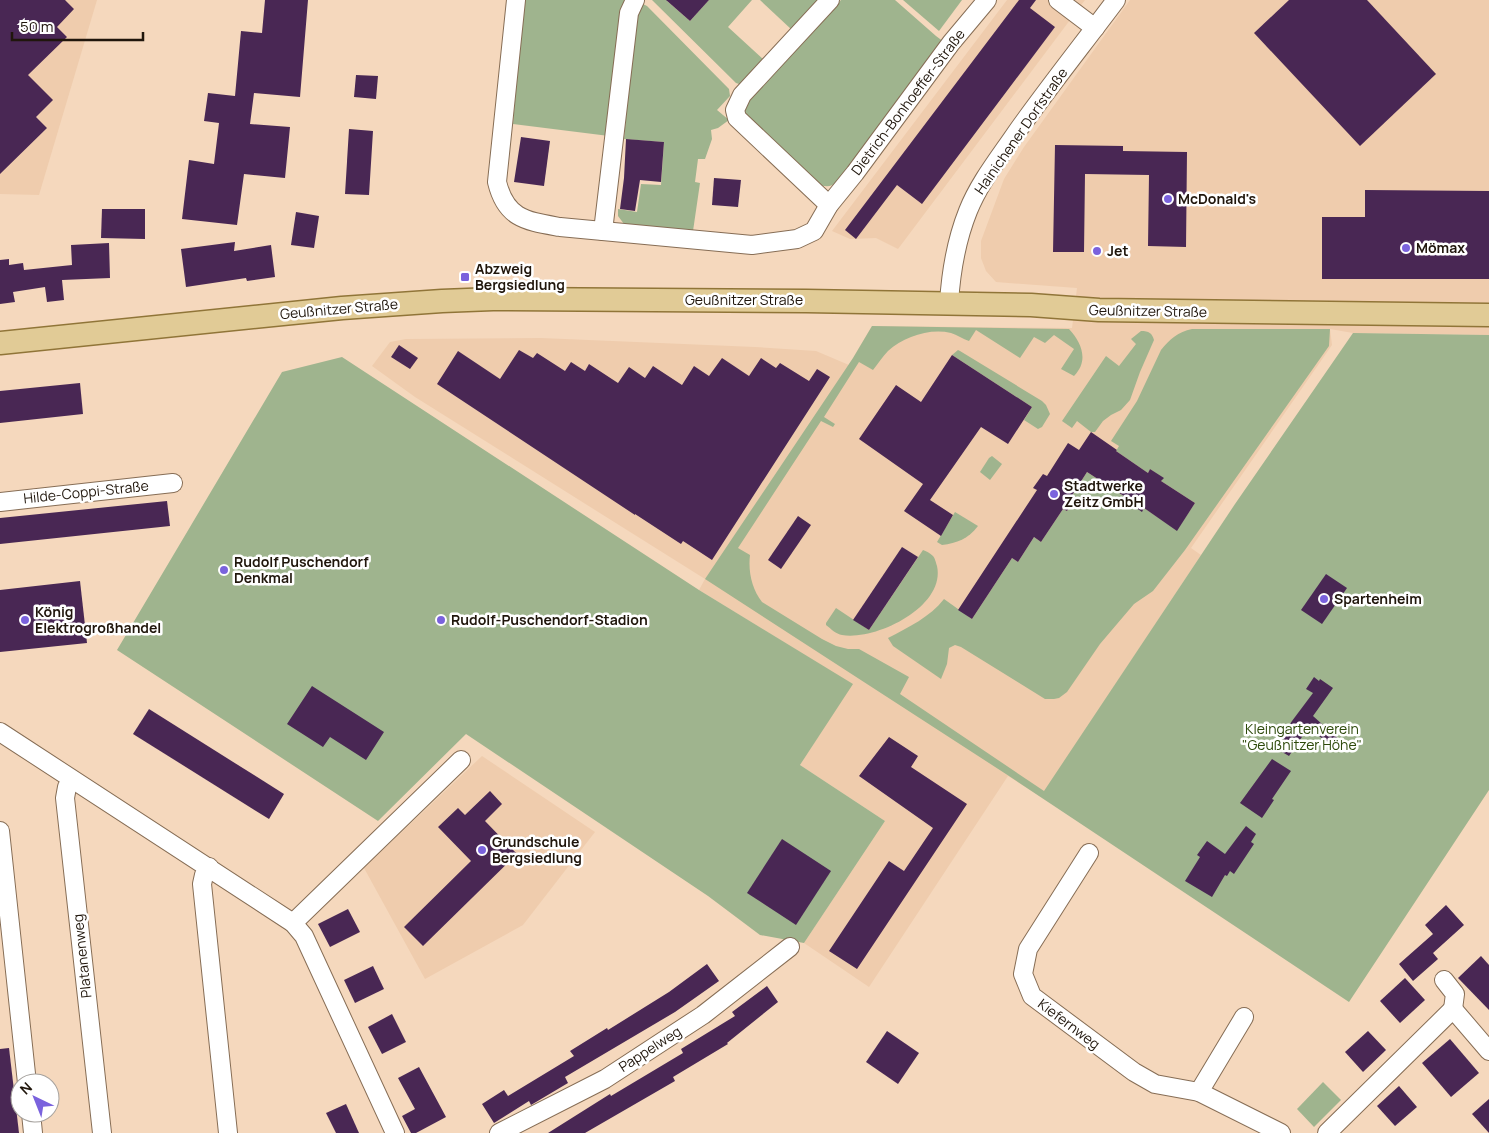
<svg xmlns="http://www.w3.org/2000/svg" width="1489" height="1133" font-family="Manrope,sans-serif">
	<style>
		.built { fill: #efccad }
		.green { fill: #9fb48e }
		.building { fill: #492754 }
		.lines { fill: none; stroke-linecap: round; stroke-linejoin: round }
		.minor-casing { stroke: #866d55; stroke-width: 20 }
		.major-casing { stroke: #907538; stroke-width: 25 }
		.minor { stroke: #fff; stroke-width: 18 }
		.major { stroke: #e1cb96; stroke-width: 22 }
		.poi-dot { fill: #7a62dd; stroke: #fff; stroke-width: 2 }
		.labels { text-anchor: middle; stroke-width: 5; stroke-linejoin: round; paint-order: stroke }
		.street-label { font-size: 14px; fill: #20160c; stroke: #fff }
		.poi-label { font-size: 14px; font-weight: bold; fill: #20160c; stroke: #fff; text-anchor: start }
		.park-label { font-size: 14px; fill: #2c4809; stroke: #fff }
	</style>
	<rect width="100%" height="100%" fill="#f5d8bd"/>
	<!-- built -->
	<g class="built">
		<polygon points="0,0 97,0 39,195 0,194"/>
		<polygon points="1007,0 1085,0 898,249 876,238 850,239 832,231"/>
		<polygon points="1130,0 1489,0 1489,335 1353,333 1330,329 1332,345 1191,548 1201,555 1041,797 1008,776 869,987 804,943 885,821 800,765 852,684 699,590 705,579 415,397 372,366 390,342 406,339 541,338 755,347 816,351 849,365 872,326 1072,328 1077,288 996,282 986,271 981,258 981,241 1004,179 1024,147"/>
		<polygon points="482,756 595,832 523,925 425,979 364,868"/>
	</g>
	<!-- green -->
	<g class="green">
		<polygon points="524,0 625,0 620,9 609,136 513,124"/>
		<polygon points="652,0 667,0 667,1 690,21 709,0 752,0 728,27 764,60 742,85 736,83"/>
		<polygon points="760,0 818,0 792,30"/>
		<path d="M841 0H895L936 36 944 42 846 172C835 183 833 190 817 184L746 118 744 111 747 103Z"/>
		<polygon points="903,0 962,0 939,31"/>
		<polygon points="641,3 647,6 729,89 730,96 717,110 729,120 718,128 711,130 712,139 705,159 698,159 695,182 700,183 693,231 624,224 618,216 618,209 637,212 641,184 661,185 664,142 624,139 635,19"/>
		<path d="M872 326 1069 329C1082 343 1089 361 1074 376L1061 369 1074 349 1054 335 1045 343 1034 337 1020 358 976 330 969 341C963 339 957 335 951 333 929 328 904 337 888 351 882 357 878 364 873 370L859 362 824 417 835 424 833 427 821 421 738 548 750 555C748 572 752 589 762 602L822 639 836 646 848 649H859L909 677 900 694 1044 791 1235 504 1353 333 1489 335V790L1349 1002 1009 776 705 579 853 358Z"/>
		<path d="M1192 329H1330L1329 346 1185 550 1153 591 1134 604 1100 644 1067 692 1059 698 1054 699H1045L961 647 955 645 949 648 947 664 941 679 893 646 888 638C909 627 930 617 944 599L972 619 1012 558 1018 562 1034 537 1041 542 1063 509 1067 511 1075 500 1071 497 1087 472 1130 500 1128 503 1142 511 1144 508 1177 530 1195 503 1161 481 1163 478 1150 469 1148 473 1116 451 1119 446 1111 441 1137 401 1161 350C1170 339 1178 332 1192 329Z"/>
		<path d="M1141 331C1149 331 1152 333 1154 340L1140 372 1130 400 1121 410 1111 415 1103 421 1095 432H1091L1077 421 1072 428 1062 421 1106 356 1119 366 1136 344 1131 339Z"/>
		<polygon points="958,350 960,351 1042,401 1046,405 1050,414 1042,427 1038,429 1024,420 1032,407 952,355"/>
		<polygon points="342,357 699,590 853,684 800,765 885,821 804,943 760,935 708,896 466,734 378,821 117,650 282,372"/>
		<polygon points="992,456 1002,464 990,480 980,472 989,458"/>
		<path d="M955 512 978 526C968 539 957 543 942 545L937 542Z"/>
		<path d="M923 550C926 551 930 553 933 556 935 558 936 563 937 566 946 607 875 641 842 635 836 634 831 629 826 625V623L836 608 869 630Z"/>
		<polygon points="1323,1082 1341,1100 1314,1127 1297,1109"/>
	</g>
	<!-- building -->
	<g class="building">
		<polygon points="0,0 65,0 74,9 57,27 67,37 28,75 53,100 36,117 47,128 0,174"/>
		<polygon points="265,0 308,0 300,97 254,93 250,124 290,127 285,178 244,174 237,225 182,219 189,160 214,164 219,123 204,121 208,93 235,96 241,31 262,33"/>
		<polygon points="666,0 709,0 690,21"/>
		<polygon points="1019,0 1036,0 1030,8 1055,27 922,204 897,185 856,239 845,230"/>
		<polygon points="1289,0 1367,0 1436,74 1360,146 1254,33"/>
		<polygon points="356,75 378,76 376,99 354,97"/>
		<polygon points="349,129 373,131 369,195 345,194"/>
		<polygon points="521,137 550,141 544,186 514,182"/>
		<polygon points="626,139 664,142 661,182 640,180 635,211 620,209 624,178"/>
		<polygon points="1055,145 1123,146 1123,151 1187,152 1186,247 1148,246 1149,175 1085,174 1084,252 1053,252"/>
		<polygon points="714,178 741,180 738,207 712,205"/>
		<polygon points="1365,190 1489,191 1489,279 1322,279 1322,217 1365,217"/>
		<polygon points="102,209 145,209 145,239 101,238"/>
		<polygon points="296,212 319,216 314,248 291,245"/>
		<polygon points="235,242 234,251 271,245 275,277 247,281 246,278 186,287 181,249"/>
		<polygon points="109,243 110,278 62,280 64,300 47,302 45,287 13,292 15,302 0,304 0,260 9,259 9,265 23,263 24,270 72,265 71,245"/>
		<polygon points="399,345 418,358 410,369 391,357"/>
		<polygon points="519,350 533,358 537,353 565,371 571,362 585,371 589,364 618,383 629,367 645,378 653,366 682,385 694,366 709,376 722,358 749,376 761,358 776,368 780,363 809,381 817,369 830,377 712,560 683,541 681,544 635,514 635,515 437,384 458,351 500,379"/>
		<polygon points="952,355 1032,407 1008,444 981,427 930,500 953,515 941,536 904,511 923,484 859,439 896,385 921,402"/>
		<polygon points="80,383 83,414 0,423 0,391"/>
		<polygon points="1091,432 1117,450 1116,451 1148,473 1150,469 1164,478 1161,481 1195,503 1177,531 1144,508 1142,512 1128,502 1130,500 1087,472 1071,497 1075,499 1067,511 1063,509 1041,542 1034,537 1018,562 1012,558 972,619 958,610 1037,490 1033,488 1043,474 1047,476 1068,443 1079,450"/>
		<polygon points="167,501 170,526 0,544 0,518"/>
		<polygon points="798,516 811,525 781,569 768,560"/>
		<polygon points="902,547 918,557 869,630 853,620"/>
		<polygon points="1326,574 1347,588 1322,624 1301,610"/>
		<polygon points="80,581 87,643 0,652 0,590"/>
		<polygon points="1314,677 1319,681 1320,679 1333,688 1313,716 1342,742 1337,748 1311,731 1309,733 1306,731 1289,756 1277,749 1290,729 1288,727 1292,721 1313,693 1306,689"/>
		<polygon points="312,686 384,732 366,760 330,737 323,747 287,724"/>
		<polygon points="149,709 284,794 269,819 133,734"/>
		<polygon points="889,737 918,756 911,767 967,804 857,969 829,951 889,861 904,871 933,828 859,776"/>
		<polygon points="1272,759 1291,771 1272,799 1274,800 1262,818 1240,803"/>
		<polygon points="490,791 502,804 485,821 517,854 423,946 404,927 471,861 438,827 458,808 465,815"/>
		<polygon points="1246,826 1256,834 1251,842 1254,844 1234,874 1230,871 1227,876 1225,875 1212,897 1185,881 1200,857 1197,855 1207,841 1225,854"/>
		<polygon points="782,839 831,871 796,925 747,893"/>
		<polygon points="1446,905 1464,925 1433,953 1438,959 1413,981 1399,964 1433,934 1425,925"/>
		<polygon points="348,909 360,932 330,947 318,924"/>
		<polygon points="1481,956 1489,965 1489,1010 1458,978"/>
		<polygon points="707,964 719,981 675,1012 565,1077 568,1083 531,1105 529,1101 494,1123 482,1104 504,1090 508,1096 574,1056 570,1051 607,1028 608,1030 669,992"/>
		<polygon points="373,966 384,989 355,1003 344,980"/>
		<polygon points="1405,978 1425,1000 1400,1023 1380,1001"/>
		<polygon points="767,986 778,1002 727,1043 728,1044 673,1077 675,1081 585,1133 548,1133 610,1094 611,1096 683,1053 681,1049 735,1016 732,1012"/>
		<polygon points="392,1014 406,1042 382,1054 368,1027"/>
		<polygon points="887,1031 919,1053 898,1084 866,1062"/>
		<polygon points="1368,1031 1386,1050 1363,1072 1345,1052"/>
		<polygon points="1450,1039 1479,1073 1451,1097 1422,1063"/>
		<polygon points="9,1048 19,1133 0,1133 0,1049"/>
		<polygon points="419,1067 446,1117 416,1133 411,1133 402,1116 415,1109 398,1078"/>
		<polygon points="1399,1086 1417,1107 1395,1126 1377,1106"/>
		<polygon points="1489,1099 1489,1133 1472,1114"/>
		<polygon points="346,1104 359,1133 336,1133 326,1113"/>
	</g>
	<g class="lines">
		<!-- minor casing -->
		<g class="minor-casing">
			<g id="minor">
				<path d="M516 0 497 182C506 219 526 221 560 227L752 245 797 239 814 231 829 205 855 173 951 43 987 0"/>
				<polyline points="1058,0 1095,28"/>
				<polyline points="829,205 737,118 735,110 742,95 830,0"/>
				<polyline points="603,231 629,13 635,0"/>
				<path d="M949 303C951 271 956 241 968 211 979 183 999 158 1016 133 1048 88 1083 44 1116 0"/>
				<polyline points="0,502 173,483"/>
				<polyline points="0,732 293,923 304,936 395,1133"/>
				<polyline points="72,780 67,787 65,798 102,1133"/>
				<polyline points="0,831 27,1083"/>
				<polyline points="1089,853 1028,949 1023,974 1032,996 1134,1072 1155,1084 1199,1092 1281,1133"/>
				<polyline points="209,867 204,875 202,884 228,1133"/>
				<polyline points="293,923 461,760"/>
				<polyline points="1444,980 1455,994 1453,1009"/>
				<polyline points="1199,1092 1244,1017"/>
				<polyline points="31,1113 33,1133"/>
				<polyline points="499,1133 605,1079 703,1015 790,947"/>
				<polyline points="1327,1133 1453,1009 1489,1051"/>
			</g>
		</g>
		<!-- major casing -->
		<g class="major-casing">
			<polyline id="major" points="0,343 342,308 442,301 493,299 806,301 1031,305 1099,310 1489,315"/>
		</g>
		<!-- minor -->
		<use href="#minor" class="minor"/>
		<!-- major -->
		<use href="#major" class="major"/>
	</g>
	<!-- markers -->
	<g class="poi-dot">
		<circle cx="1168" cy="199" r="5"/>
		<circle cx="1406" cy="248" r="5"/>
		<circle cx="1097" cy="251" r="5"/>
		<rect x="460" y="272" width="10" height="10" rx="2.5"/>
		<circle cx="1054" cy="494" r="5"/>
		<circle cx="224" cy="570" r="5"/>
		<circle cx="1324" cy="599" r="5"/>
		<circle cx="25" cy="620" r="5"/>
		<circle cx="441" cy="620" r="5"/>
		<circle cx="482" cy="850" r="5"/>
	</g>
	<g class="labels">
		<!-- street labels -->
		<g class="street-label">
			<text transform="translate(908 102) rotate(-53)" y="5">Dietrich-Bonhoeffer-Straße</text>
			<text transform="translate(1021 131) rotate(-55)" y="5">Hainichener Dorfstraße</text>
			<text x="744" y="305">Geußnitzer Straße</text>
			<text transform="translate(339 309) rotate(-5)" y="5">Geußnitzer Straße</text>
			<text transform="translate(1148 311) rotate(1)" y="5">Geußnitzer Straße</text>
			<text transform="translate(86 492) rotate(-6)" y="5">Hilde-Coppi-Straße</text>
			<text transform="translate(82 956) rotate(-96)" y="5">Platanenweg</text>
			<text transform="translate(1069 1024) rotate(37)" y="5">Kiefernweg</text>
			<text transform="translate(650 1049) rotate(-33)" y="5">Pappelweg</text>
		</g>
		<!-- poi labels -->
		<g class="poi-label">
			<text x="1178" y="204">McDonald's</text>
			<text x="1416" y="253">Mömax</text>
			<text x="1107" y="256">Jet</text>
			<text x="475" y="274">Abzweig<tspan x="475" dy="16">Bergsiedlung</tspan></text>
			<text x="1064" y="491">Stadtwerke<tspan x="1064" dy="16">Zeitz GmbH</tspan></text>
			<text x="234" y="567">Rudolf Puschendorf<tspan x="234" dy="16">Denkmal</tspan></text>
			<text x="1334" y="604">Spartenheim</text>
			<text x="35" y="617">König<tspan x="35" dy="16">Elektrogroßhandel</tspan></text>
			<text x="451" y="625">Rudolf-Puschendorf-Stadion</text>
			<text x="492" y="847">Grundschule<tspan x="492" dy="16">Bergsiedlung</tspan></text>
		</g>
		<!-- park labels -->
		<g class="park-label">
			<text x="1302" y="734">Kleingartenverein<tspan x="1302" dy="16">"Geußnitzer Höhe"</tspan></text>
		</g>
	</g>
	<!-- north arrow -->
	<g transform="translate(35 1098) rotate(317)"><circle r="24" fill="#ffffff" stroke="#a6a29e"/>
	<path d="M0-4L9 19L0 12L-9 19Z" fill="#7a62dd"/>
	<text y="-8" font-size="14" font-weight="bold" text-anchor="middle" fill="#20160c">N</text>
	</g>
	<!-- scale -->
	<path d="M12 32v8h131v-8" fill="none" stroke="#20160c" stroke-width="2.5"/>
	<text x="20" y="32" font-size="15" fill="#20160c" stroke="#ffffff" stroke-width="4" paint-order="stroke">50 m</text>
</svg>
